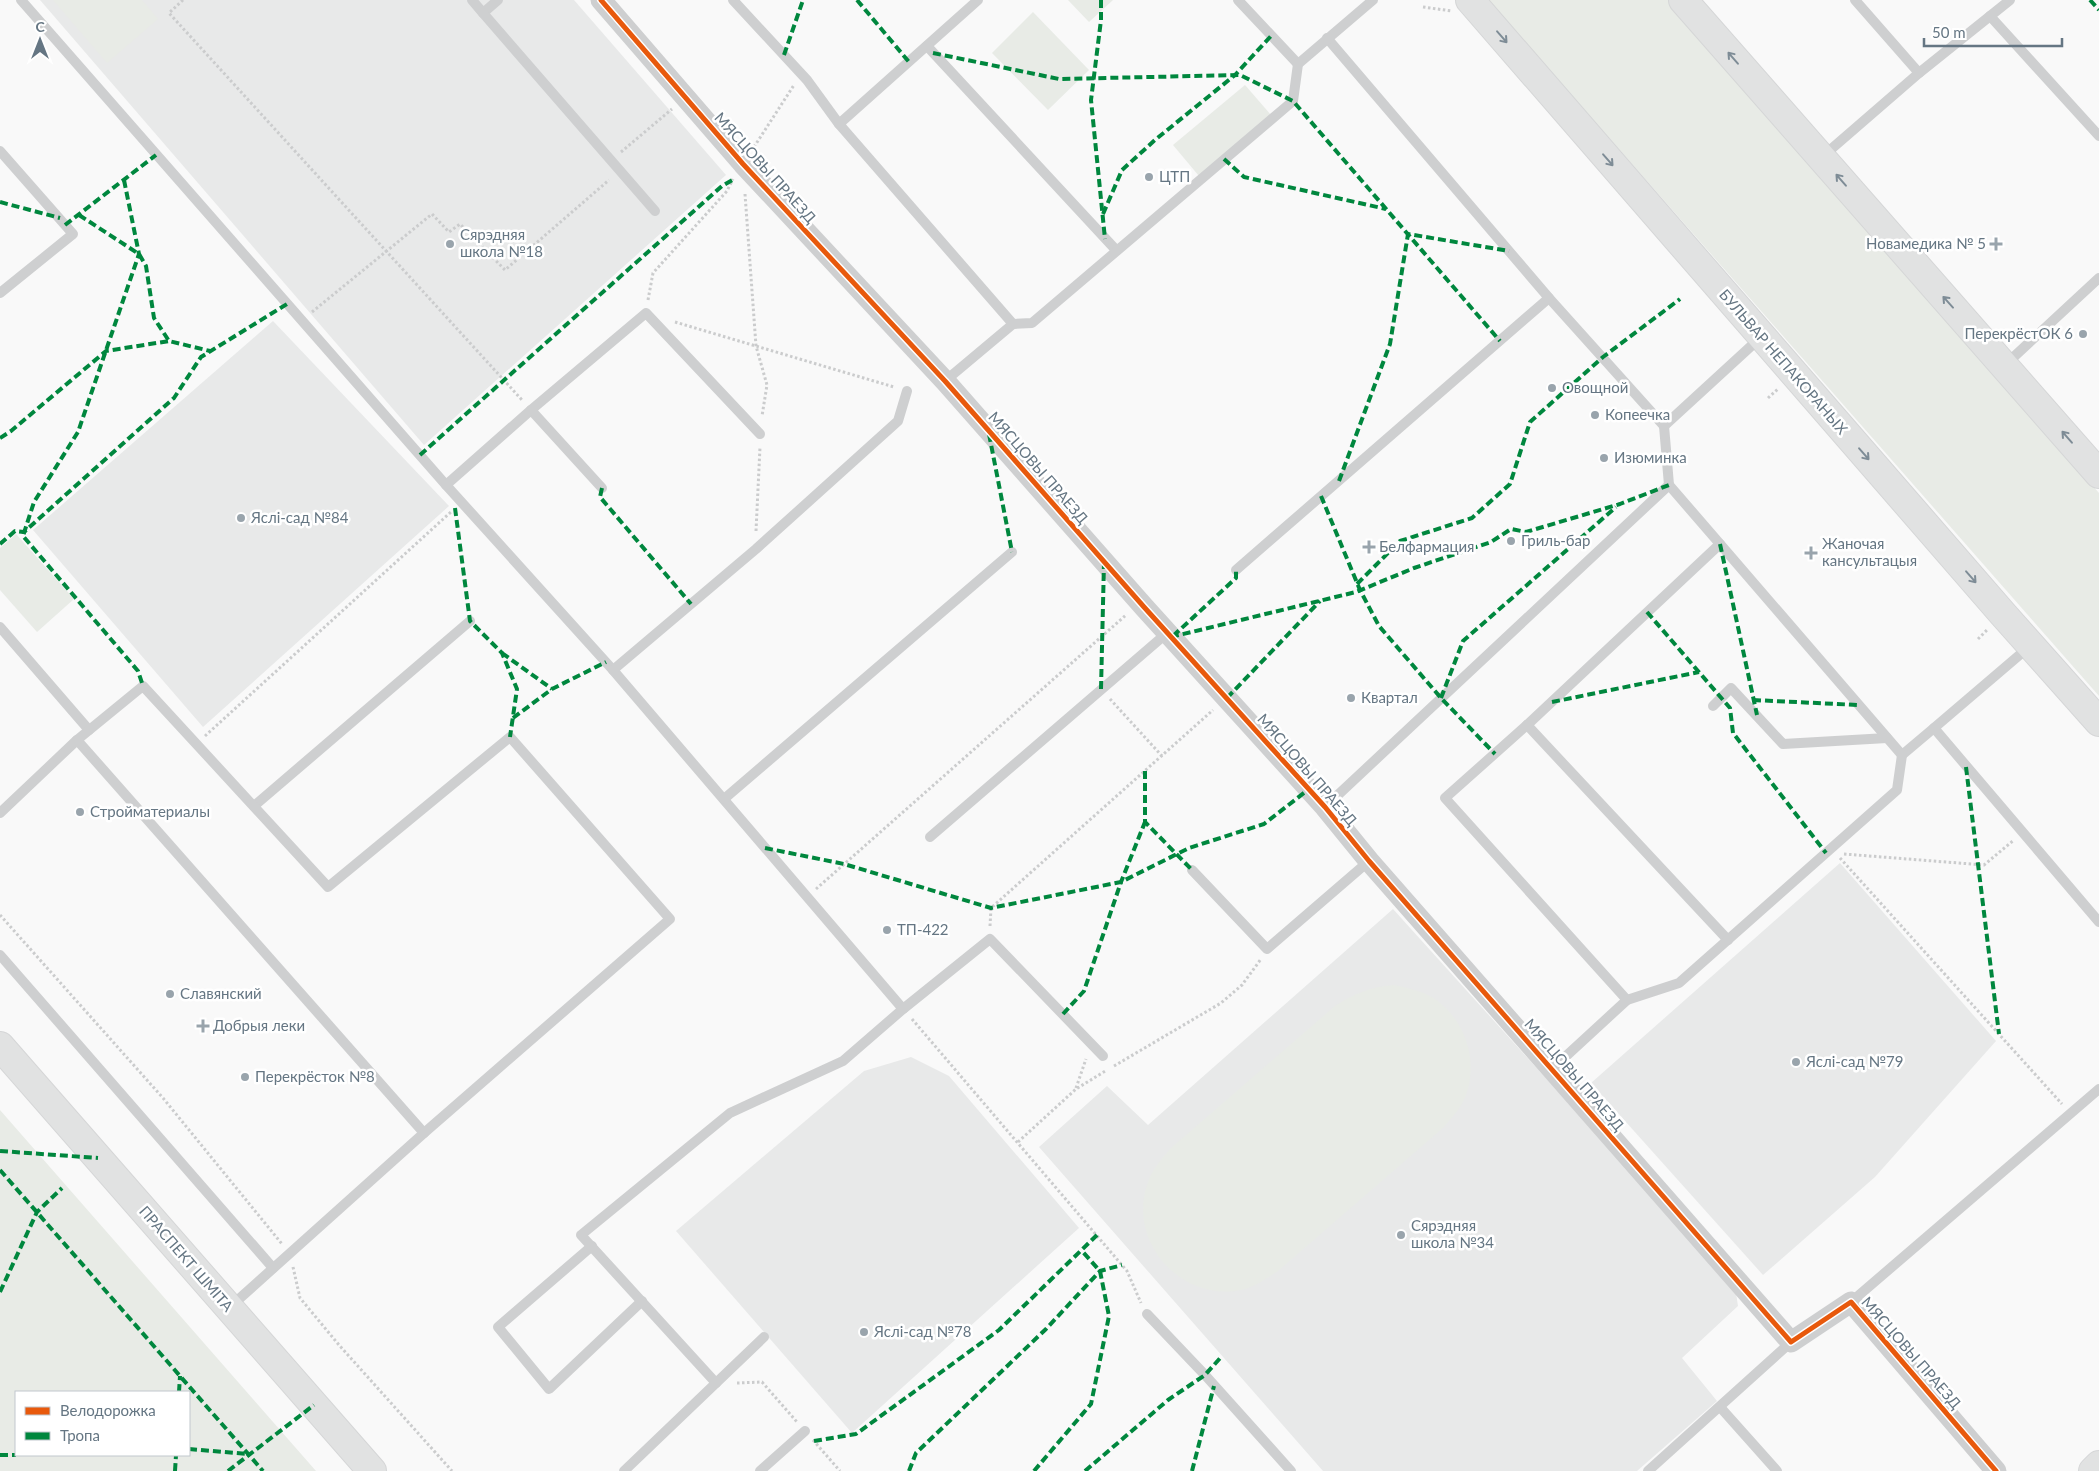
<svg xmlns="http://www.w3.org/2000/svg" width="2099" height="1471" font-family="Lato,sans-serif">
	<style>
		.built { fill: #e8e9e9 }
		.green { fill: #e8ebe6; fill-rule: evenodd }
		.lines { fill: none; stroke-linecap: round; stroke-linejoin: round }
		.secondary-casing { stroke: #d5d6d7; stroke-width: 30 }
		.primary-casing { stroke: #d5d6d7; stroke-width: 30 }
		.path { stroke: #cbcccd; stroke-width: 3; stroke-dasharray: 2.5 2.5; stroke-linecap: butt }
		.lane { stroke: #cecfd0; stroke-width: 10 }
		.street { stroke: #cecfd0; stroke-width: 21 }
		.secondary { stroke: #e1e2e2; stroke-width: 28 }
		.primary { stroke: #e1e2e2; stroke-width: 28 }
		.quiet { stroke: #00873e; stroke-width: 4; stroke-dasharray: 8 4; stroke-linecap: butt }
		.cycleway-casing { stroke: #fff; stroke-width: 8 }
		.cycleway { stroke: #e8590c; stroke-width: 5 }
		.oneway { stroke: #7e8c96 }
		.poi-dot { fill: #99a4ac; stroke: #fff; stroke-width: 2 }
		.labels { text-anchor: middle; stroke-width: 5; stroke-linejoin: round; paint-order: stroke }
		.street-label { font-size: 15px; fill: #657683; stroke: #fff }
		.poi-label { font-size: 15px; fill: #657683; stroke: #fff; text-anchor: start }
	</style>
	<rect width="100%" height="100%" fill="#f9f9f9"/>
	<!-- built -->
	<g class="built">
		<polygon points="40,0 574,0 726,175 424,445"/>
		<polygon points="273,321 449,506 203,727 33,530"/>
		<polygon points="1840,863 1996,1041 1875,1177 1763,1275 1591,1083"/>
		<polygon points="1393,909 1635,1177 1736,1293 1738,1306 1682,1358 1717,1401 1637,1471 1323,1471 1039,1147 1107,1086 1148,1125"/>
		<polygon points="911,1057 949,1076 1079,1228 852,1433 676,1231 864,1071"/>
	</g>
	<!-- green -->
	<g class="green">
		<polygon points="53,0 142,0 158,19 107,63"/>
		<polygon points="1068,0 1113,0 1089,22"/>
		<polygon points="1488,0 1669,0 1824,173 2099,493 2099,696"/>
		<polygon points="1033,12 1089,70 1048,110 992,53"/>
		<polygon points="1245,85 1271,115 1199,176 1173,145"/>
		<polygon points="16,534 74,599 37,632 0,590 0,548"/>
		<path d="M1394 985C1408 988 1422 991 1435 999 1464 1019 1478 1058 1467 1092 1463 1106 1453 1116 1444 1127L1278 1271C1267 1278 1255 1287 1241 1290 1181 1302 1128 1242 1147 1185 1151 1171 1161 1160 1170 1149L1335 1006C1355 993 1371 987 1394 985Z"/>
		<path d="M0 1110 316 1471H0ZM16 1392H189V1455H16Z"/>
	</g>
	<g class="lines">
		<!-- secondary casing -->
		<g class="secondary-casing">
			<g id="secondary">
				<polyline points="1470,0 2002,613 2099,722"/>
				<polyline points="1683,0 2099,474"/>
			</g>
		</g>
		<!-- primary casing -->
		<g class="primary-casing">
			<g id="primary">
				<polyline points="0,1046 372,1471"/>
				<polyline points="2093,1471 2099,1465"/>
			</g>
		</g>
		<!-- path -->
		<g class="path">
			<polyline points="183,0 169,13 522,400"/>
			<polyline points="1423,7 1452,11"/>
			<polyline points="754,147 794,85"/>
			<polyline points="621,152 672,109"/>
			<polyline points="745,194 756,346 767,385 762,416"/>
			<polyline points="648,300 653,273 727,191 733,179"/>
			<polyline points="312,312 432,214 449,232 460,224 505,270 609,180"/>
			<polyline points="675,322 894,387"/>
			<polyline points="1768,398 1779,388"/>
			<polyline points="756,531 760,447"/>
			<polyline points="1978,639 1987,630"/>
			<polyline points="1110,699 1162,756"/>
			<polyline points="205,736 452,511"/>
			<polyline points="1844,854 1984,865 2014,840"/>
			<polyline points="1840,858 2062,1104"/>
			<polyline points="816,889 1126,615"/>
			<polyline points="0,915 163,1098 282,1244"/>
			<polyline points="990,926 991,908 1213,710"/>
			<polyline points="912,1019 1127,1271 1141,1303"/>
			<polyline points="1114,1066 1221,1003 1242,985 1261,959"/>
			<polyline points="1076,1088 1086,1059"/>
			<polyline points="1018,1142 1076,1089 1107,1070"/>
			<polyline points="293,1267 300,1298 339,1345 452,1471"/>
			<polyline points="737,1383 762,1382 797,1422"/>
			<polyline points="813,1440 840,1471"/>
		</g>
		<!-- lane -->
		<g class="lane">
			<polyline points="21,0 446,485 613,670 903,1009"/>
			<polyline points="472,0 483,13 498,0"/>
			<polyline points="733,0 807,80 839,124 1013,324"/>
			<polyline points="1238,0 1298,64"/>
			<polyline points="1855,0 1919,73"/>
			<polyline points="483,13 655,211"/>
			<polyline points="1990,16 2099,136"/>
			<polyline points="1327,38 1549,298 1664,426 1761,337"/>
			<polyline points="927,46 1116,250"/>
			<polyline points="839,124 978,0"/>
			<polyline points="0,151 73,234 0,293"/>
			<polyline points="1822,157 1919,73 2010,0"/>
			<polyline points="2005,365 2099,278"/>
			<polyline points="945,381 1013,324 1032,323 1293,101 1298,64 1373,0"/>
			<polyline points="531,410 602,488"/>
			<polyline points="446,485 531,410 646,313 760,434"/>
			<polyline points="1720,544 1902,755 1934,728"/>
			<polyline points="1236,570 1549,298"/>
			<polyline points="0,627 89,730"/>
			<polyline points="2030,646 1934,728 2099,922"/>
			<polyline points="613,670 756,549 898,421 907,391"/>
			<polyline points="1713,706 1731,688 1783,744 1887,738"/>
			<polyline points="1527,725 1728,940"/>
			<polyline points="77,740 424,1133"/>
			<polyline points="724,799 1012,552"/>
			<polyline points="254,806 470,621"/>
			<polyline points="1325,807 1669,485 1664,426"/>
			<polyline points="0,813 77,740 143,686 328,887 510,737 670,919 424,1133 230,1307"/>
			<polyline points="930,837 1167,633"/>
			<polyline points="1192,870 1267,949 1369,861"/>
			<polyline points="0,955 273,1268"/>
			<polyline points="1627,1000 1445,798 1527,725 1720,544 1669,485"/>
			<polyline points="1552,1069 1627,1000 1679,983 1897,790 1902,755"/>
			<polyline points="592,1246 498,1327 549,1389 642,1301"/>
			<polyline points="1851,1302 2099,1089"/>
			<polyline points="1147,1314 1205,1375 1291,1471"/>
			<polyline points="716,1383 581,1235 730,1113 843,1061 903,1009 990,939 1103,1056"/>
			<polyline points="1720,1407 1777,1471"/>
			<polyline points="624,1471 764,1337"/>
			<polyline points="760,1471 805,1431"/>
			<polyline points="1648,1471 1791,1342"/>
		</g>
		<!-- street -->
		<polyline class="street" points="601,0 743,164 945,381 1144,607 1325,807 1369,861 1791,1342 1851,1302 1996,1471"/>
		<!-- secondary -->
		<use href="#secondary" class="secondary"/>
		<!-- primary -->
		<use href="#primary" class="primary"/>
		<!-- quiet -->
		<g class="quiet">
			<polyline points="857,0 909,62"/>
			<polyline points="1101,0 1101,20 1091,100 1105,239"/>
			<polyline points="2090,0 2099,10"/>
			<polyline points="933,53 1059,79 1240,75 1293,101 1500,341"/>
			<polyline points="784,55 803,0"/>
			<polyline points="1224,159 1244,177 1386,209"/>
			<polyline points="124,180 139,254 78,432 34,502 23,536 138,671 143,686"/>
			<polyline points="0,202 60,218"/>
			<polyline points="1103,214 1122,170 1155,140 1235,75 1271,36"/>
			<polyline points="79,215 139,254 146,266 154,318 169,341 210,351"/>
			<polyline points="65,225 156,155"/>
			<polyline points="989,434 1012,552"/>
			<polyline points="0,438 11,431 106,351 169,341"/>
			<polyline points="420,455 722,186 734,179"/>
			<polyline points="1339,481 1390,344 1408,234 1509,251"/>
			<polyline points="602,488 600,497 691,604"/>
			<polyline points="1321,496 1360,590 1379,626 1441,698 1495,754"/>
			<polyline points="455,508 470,621 502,653 517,689 510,737"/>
			<polyline points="0,544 15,531 24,532 174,398 201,357 287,304"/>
			<polyline points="1720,544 1757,715"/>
			<polyline points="1357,584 1400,541 1472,518 1510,484 1530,422 1603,357 1680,299"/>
			<polyline points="1647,612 1730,708 1733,733 1826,853"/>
			<polyline points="1173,636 1236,578 1236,570"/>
			<polyline points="1171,637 1356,592 1414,568 1491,542 1511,529 1526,532 1620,504 1669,485"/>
			<polyline points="502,653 552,689"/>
			<polyline points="1101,689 1104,562"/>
			<polyline points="1227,698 1320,601"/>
			<polyline points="1441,698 1463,641 1616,507"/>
			<polyline points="1753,700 1858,705"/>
			<polyline points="1552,702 1699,672"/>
			<polyline points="513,718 552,689 606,662"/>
			<polyline points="1966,767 1999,1034"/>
			<polyline points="1145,771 1145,822 1192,870"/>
			<polyline points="765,848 844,864 991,908 1121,882 1189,848 1264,824 1309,789"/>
			<polyline points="1063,1014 1084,991 1121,882 1145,822"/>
			<polyline points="0,1151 98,1158"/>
			<polyline points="0,1170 263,1471"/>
			<polyline points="0,1292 37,1212 62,1188"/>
			<polyline points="179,1392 180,1376"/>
			<polyline points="814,1441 856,1434 999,1330 1097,1235"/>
			<polyline points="189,1449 248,1454"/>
			<polyline points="0,1455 16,1455"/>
			<polyline points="175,1471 176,1455"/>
			<polyline points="228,1471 314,1405"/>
			<polyline points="909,1471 916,1453 1046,1329 1100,1271 1122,1265"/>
			<polyline points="1034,1471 1091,1404 1109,1316 1100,1271 1082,1251"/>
			<polyline points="1085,1471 1168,1400 1205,1375 1222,1356"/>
			<polyline points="1192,1471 1214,1386"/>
		</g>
		<!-- cycleway casing -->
		<g class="cycleway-casing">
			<polyline id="cycleway" points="601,0 743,164 945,381 1144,607 1325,807 1369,861 1791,1342 1851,1302 1996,1471"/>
		</g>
		<!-- cycleway -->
		<use href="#cycleway" class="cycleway"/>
	</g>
	<!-- one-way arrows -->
	<defs><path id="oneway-shaft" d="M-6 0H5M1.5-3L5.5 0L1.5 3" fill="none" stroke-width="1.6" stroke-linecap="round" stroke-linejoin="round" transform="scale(1.25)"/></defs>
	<g class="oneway">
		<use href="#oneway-shaft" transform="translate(1502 37) rotate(49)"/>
		<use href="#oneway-shaft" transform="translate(1733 58) rotate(-131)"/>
		<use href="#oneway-shaft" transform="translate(1608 160) rotate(49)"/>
		<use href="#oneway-shaft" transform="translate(1841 180) rotate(-131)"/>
		<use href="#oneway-shaft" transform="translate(1948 302) rotate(-132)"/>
		<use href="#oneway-shaft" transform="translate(2067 437) rotate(-131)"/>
		<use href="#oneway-shaft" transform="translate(1864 454) rotate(49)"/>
		<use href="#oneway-shaft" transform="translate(1971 577) rotate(49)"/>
	</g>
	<!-- markers -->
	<g class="poi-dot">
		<circle cx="1149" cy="177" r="5"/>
		<circle cx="450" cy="244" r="5"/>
		<path d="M1993.5 236.5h5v5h5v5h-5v5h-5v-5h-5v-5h5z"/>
		<circle cx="2083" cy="334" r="5"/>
		<circle cx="1552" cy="388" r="5"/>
		<circle cx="1595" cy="415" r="5"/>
		<circle cx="1604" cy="458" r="5"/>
		<circle cx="241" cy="518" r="5"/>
		<circle cx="1511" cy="541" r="5"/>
		<path d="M1366.5 539.5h5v5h5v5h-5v5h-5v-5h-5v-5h5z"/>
		<path d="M1808.5 545.5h5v5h5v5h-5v5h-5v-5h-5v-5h5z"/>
		<circle cx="1351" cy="698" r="5"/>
		<circle cx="80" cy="812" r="5"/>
		<circle cx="887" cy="930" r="5"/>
		<circle cx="170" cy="994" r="5"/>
		<path d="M200.5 1018.5h5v5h5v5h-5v5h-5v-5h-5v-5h5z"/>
		<circle cx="1796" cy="1062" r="5"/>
		<circle cx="245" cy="1077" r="5"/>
		<circle cx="1401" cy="1235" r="5"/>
		<circle cx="864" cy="1332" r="5"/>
	</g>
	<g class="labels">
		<!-- street labels -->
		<g class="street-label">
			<text transform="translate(765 168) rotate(48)" y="5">МЯСЦОВЫ ПРАЕЗД</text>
			<text transform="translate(1783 362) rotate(49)" y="5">БУЛЬВАР НЕПАКОРАНЫХ</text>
			<text transform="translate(1038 468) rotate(49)" y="5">МЯСЦОВЫ ПРАЕЗД</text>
			<text transform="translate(1307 770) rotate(49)" y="5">МЯСЦОВЫ ПРАЕЗД</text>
			<text transform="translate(1574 1075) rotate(49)" y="5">МЯСЦОВЫ ПРАЕЗД</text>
			<text transform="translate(186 1259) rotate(49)" y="5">ПРАСПЕКТ ШМІТА</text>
			<text transform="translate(1911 1353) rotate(49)" y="5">МЯСЦОВЫ ПРАЕЗД</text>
		</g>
		<!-- poi labels -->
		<g class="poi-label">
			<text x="1159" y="182">ЦТП</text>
			<text x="460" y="240">Сярэдняя<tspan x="460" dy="17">школа №18</tspan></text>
			<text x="1986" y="249" text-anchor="end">Новамедика № 5</text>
			<text x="2073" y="339" text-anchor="end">ПерекрёстОК 6</text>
			<text x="1562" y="393">Овощной</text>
			<text x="1605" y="420">Копеечка</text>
			<text x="1614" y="463">Изюминка</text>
			<text x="251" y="523">Яслі-сад №84</text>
			<text x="1521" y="546">Гриль-бар</text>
			<text x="1822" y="549">Жаночая<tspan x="1822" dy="17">кансультацыя</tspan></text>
			<text x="1379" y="552">Белфармация</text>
			<text x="1361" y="703">Квартал</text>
			<text x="90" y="817">Стройматериалы</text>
			<text x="897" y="935">ТП-422</text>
			<text x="180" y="999">Славянский</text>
			<text x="213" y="1031">Добрыя леки</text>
			<text x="1806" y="1067">Яслі-сад №79</text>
			<text x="255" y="1082">Перекрёсток №8</text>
			<text x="1411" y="1231">Сярэдняя<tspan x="1411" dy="17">школа №34</tspan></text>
			<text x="874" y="1337">Яслі-сад №78</text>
		</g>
	</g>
	<!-- legend -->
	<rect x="15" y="1391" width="175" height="65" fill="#ffffff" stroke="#c1c8cd"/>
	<rect x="25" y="1407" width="25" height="8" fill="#e8590c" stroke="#c1c8cd"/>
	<text x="60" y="1416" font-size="15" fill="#657683">Велодорожка</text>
	<rect x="25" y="1432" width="25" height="8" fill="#00873e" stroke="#c1c8cd"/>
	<text x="60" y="1441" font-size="15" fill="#657683">Тропа</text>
	<!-- north arrow -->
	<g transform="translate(40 40)" stroke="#ffffff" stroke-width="4" paint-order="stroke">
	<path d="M0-4L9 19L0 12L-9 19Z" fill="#657683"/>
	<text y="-8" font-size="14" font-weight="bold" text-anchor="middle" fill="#657683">С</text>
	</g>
	<!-- scale -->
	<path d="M1924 38v8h138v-8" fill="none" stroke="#657683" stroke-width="2.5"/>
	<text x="1932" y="38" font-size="15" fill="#657683" stroke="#ffffff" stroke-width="4" paint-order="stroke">50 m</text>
</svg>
